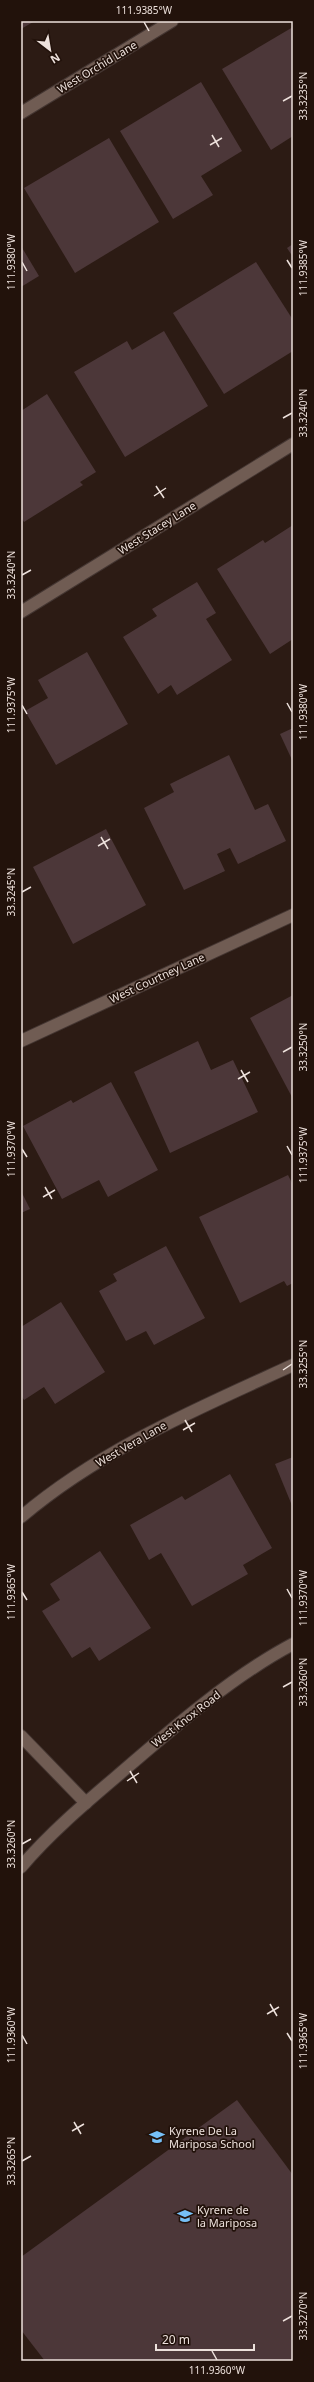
<svg xmlns="http://www.w3.org/2000/svg" width="314" height="2382" font-family="'Noto Sans',sans-serif">
	<style>
		.building { fill: #4c3739 }
		.lines { fill: none; stroke-linecap: round; stroke-linejoin: round }
		.minor-casing { stroke: #443632; stroke-width: 14 }
		.minor { stroke: #705c53; stroke-width: 12 }
		.ticks { fill: none; stroke: #ede1dc; stroke-width: 1.5 }
		.labels { text-anchor: middle; stroke-width: 3.5; stroke-linejoin: round; paint-order: stroke }
		.street-label { font-size: 11px; fill: #ede1dc; stroke: #22120b }
		.poi-label { font-size: 11px; fill: #ede1dc; stroke: #22120b; text-anchor: start }
		.neatline { fill: none; stroke: #ede1dc; stroke-width: 1.5 }
		.ticks-label { font-size: 10px; text-anchor: middle; fill: #ede1dc }
	</style>
	<rect width="100%" height="100%" fill="#2c1b14"/>
	<!-- building -->
	<g class="building">
		<polygon points="21,21 35,21 21,29"/>
		<polygon points="293,27 293,136 271,150 222,69"/>
		<polygon points="201,82 242,151 201,176 213,195 173,219 120,131"/>
		<polygon points="109,138 159,222 75,273 24,188"/>
		<polygon points="293,244 293,257 287,248"/>
		<polygon points="21,246 39,276 21,287"/>
		<polygon points="256,262 293,320 293,351 224,394 173,313"/>
		<polygon points="164,331 208,406 125,457 74,372 127,341 132,350"/>
		<polygon points="47,394 96,472 80,482 83,485 24,522 21,517 21,411"/>
		<polygon points="293,525 293,639 270,654 217,569 263,540 265,543"/>
		<polygon points="197,582 216,613 206,619 232,660 177,695 171,685 158,694 123,637 157,616 152,609"/>
		<polygon points="87,652 128,724 56,765 25,711 48,698 38,680"/>
		<polygon points="293,728 293,762 280,734"/>
		<polygon points="229,755 255,810 268,804 286,841 238,864 230,848 217,854 225,871 184,890 144,808 174,792 170,784"/>
		<polygon points="106,829 146,905 73,944 33,867"/>
		<polygon points="293,995 293,1099 250,1018"/>
		<polygon points="198,1041 211,1070 233,1060 258,1112 170,1153 134,1072"/>
		<polygon points="111,1082 158,1170 108,1197 99,1180 62,1199 23,1126 71,1100 73,1103"/>
		<polygon points="288,1175 293,1185 293,1283 287,1286 284,1281 240,1303 199,1217"/>
		<polygon points="21,1191 30,1209 21,1213"/>
		<polygon points="166,1246 205,1318 154,1345 146,1331 126,1341 99,1291 117,1281 113,1274"/>
		<polygon points="61,1302 105,1372 55,1404 44,1387 24,1400 21,1395 21,1327"/>
		<polygon points="293,1457 293,1508 275,1464"/>
		<polygon points="230,1474 272,1548 243,1565 248,1574 192,1606 161,1553 149,1560 130,1525 182,1496 185,1500"/>
		<polygon points="100,1551 151,1628 99,1661 90,1647 72,1658 42,1611 60,1600 50,1584"/>
		<polygon points="237,2100 293,2175 293,2361 45,2361 21,2330 21,2257"/>
	</g>
	<g class="lines">
		<!-- minor casing -->
		<g class="minor-casing">
			<g id="minor">
				<polyline points="21,113 172,21"/>
				<polyline points="21,612 293,444"/>
				<polyline points="21,1041 293,915"/>
				<path d="M21 1517C101 1449 199 1408 293 1365"/>
				<polyline points="21,1736 86,1803"/>
				<path d="M21 1867C49 1834 83 1805 116 1777 168 1732 232 1676 293 1644"/>
			</g>
		</g>
		<!-- minor -->
		<use href="#minor" class="minor"/>
	</g>
	<!-- ticks -->
	<path class="ticks" d="M144 22 149 31M283 101 292 96M212 135 219 147M210 145 222 138M287 260 292 268M22 262 27 271M283 418 292 413M156 486 164 498M154 496 166 488M22 575 31 570M287 703 292 712M22 705 27 714M101 837 108 849M98 846 110 839M22 892 31 887M283 1052 292 1047M241 1070 248 1082M238 1079 250 1072M287 1146 292 1155M22 1149 27 1157M45 1187 52 1199M43 1197 55 1190M283 1370 292 1364M185 1420 192 1432M183 1430 195 1423M287 1589 292 1598M22 1592 27 1600M283 1687 292 1682M130 1771 137 1783M127 1781 139 1773M22 1844 31 1839M270 2004 277 2016M267 2014 279 2007M287 2033 292 2041M22 2035 27 2044M74 2122 81 2134M72 2131 84 2124M22 2161 31 2156M283 2321 292 2316M212 2351 217 2360"/>
	<!-- icons -->
	<defs>
		<g id="school-bare" transform="scale(1.2)"><path d="M0-5L7-2L0 1L-7-2ZM-4 1L0 2.5L4 1V4Q0 6-4 4Z" fill="#76c0f7" stroke="#22120b" stroke-width="2.5" paint-order="stroke"/></g>
	</defs>
	<g fill-rule="evenodd">
		<use href="#school-bare" x="157" y="2137"/>
		<use href="#school-bare" x="185" y="2216"/>
	</g>
	<g class="labels">
		<!-- street labels -->
		<g class="street-label">
			<text transform="translate(97 67) rotate(-31)" y="4">West Orchid Lane</text>
			<text transform="translate(157 528) rotate(-32)" y="4">West Stacey Lane</text>
			<text transform="translate(157 978) rotate(-25)" y="4">West Courtney Lane</text>
			<text transform="translate(131 1444) rotate(-30)" y="4">West Vera Lane</text>
			<text transform="translate(186 1719) rotate(-38)" y="4">West Knox Road</text>
		</g>
		<!-- poi labels -->
		<g class="poi-label">
			<text x="169" y="2135">Kyrene De La<tspan x="169" dy="13">Mariposa School</tspan></text>
			<text x="197" y="2214">Kyrene de<tspan x="197" dy="13">la Mariposa</tspan></text>
		</g>
	</g>
	<!-- border -->
	<rect width="314" height="2382" fill="none" stroke="#22120b" stroke-width="44"/>
	<!-- north arrow -->
	<g transform="translate(50 50) rotate(149)" stroke="#22120b" stroke-width="3" paint-order="stroke">
	<path d="M0-3L7 15L0 10L-7 15Z" fill="#ede1dc"/>
	<text y="-6" font-size="11" font-weight="bold" text-anchor="middle" fill="#ede1dc">N</text>
	</g>
	<!-- scale -->
	<path d="M156 2344v6h98v-6" fill="none" stroke="#ede1dc" stroke-width="2"/>
	<text x="162" y="2344" font-size="12" fill="#ede1dc" stroke="#22120b" stroke-width="3" paint-order="stroke">20 m</text>
	<rect x="22" y="22" width="270" height="2338" class="neatline"/>
	<g class="ticks-label">
		<text x="144" y="14">111.9385°W</text>
		<text transform="translate(303 96) rotate(-90)" y="4">33.3235°N</text>
		<text transform="translate(11 262) rotate(-90)" y="4">111.9380°W</text>
		<text transform="translate(303 268) rotate(-90)" y="4">111.9385°W</text>
		<text transform="translate(303 413) rotate(-90)" y="4">33.3240°N</text>
		<text transform="translate(11 575) rotate(-90)" y="4">33.3240°N</text>
		<text transform="translate(11 705) rotate(-90)" y="4">111.9375°W</text>
		<text transform="translate(303 712) rotate(-90)" y="4">111.9380°W</text>
		<text transform="translate(11 892) rotate(-90)" y="4">33.3245°N</text>
		<text transform="translate(303 1047) rotate(-90)" y="4">33.3250°N</text>
		<text transform="translate(11 1149) rotate(-90)" y="4">111.9370°W</text>
		<text transform="translate(303 1155) rotate(-90)" y="4">111.9375°W</text>
		<text transform="translate(303 1364) rotate(-90)" y="4">33.3255°N</text>
		<text transform="translate(11 1592) rotate(-90)" y="4">111.9365°W</text>
		<text transform="translate(303 1598) rotate(-90)" y="4">111.9370°W</text>
		<text transform="translate(303 1682) rotate(-90)" y="4">33.3260°N</text>
		<text transform="translate(11 1844) rotate(-90)" y="4">33.3260°N</text>
		<text transform="translate(11 2035) rotate(-90)" y="4">111.9360°W</text>
		<text transform="translate(303 2041) rotate(-90)" y="4">111.9365°W</text>
		<text transform="translate(11 2161) rotate(-90)" y="4">33.3265°N</text>
		<text transform="translate(303 2316) rotate(-90)" y="4">33.3270°N</text>
		<text x="217" y="2374">111.9360°W</text>
	</g>
</svg>
